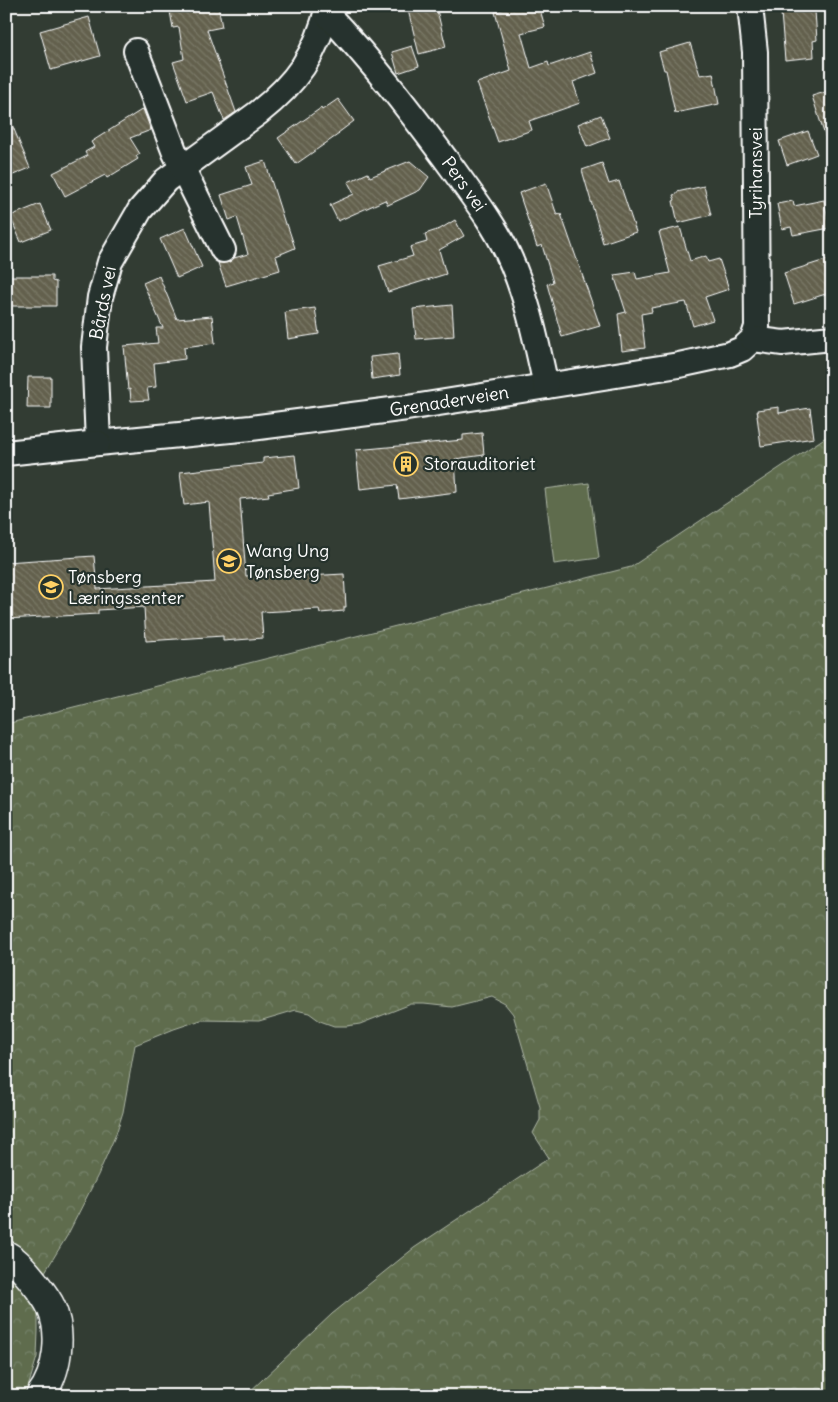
<svg xmlns="http://www.w3.org/2000/svg" width="838" height="1402" font-family="Delius,sans-serif">
	<style>
		.forest { fill: url(#forest-crowns); stroke: #aeb6a6 }
		.pitch { fill: #5e6c4e; stroke: #aeb6a6 }
		.building { fill: url(#building-back-hatch); stroke: #fff }
		.lines { fill: none; stroke-linecap: round; stroke-linejoin: round }
		.minor-casing { stroke: #fff; stroke-width: 28 }
		.secondary-casing { stroke: #fff; stroke-width: 31 }
		.minor { stroke: #26332d; stroke-width: 24 }
		.secondary { stroke: #26332d; stroke-width: 28 }
		.labels { text-anchor: middle; stroke-width: 4.5; stroke-linejoin: round; paint-order: stroke }
		.street-label { font-size: 18px; fill: #fff; stroke: #26332d }
		.poi-label { font-size: 18px; fill: #fff; stroke: #26332d; text-anchor: start }
	</style>
	<defs>
		<pattern id="forest-crowns" width="20" height="18" patternUnits="userSpaceOnUse" patternTransform="scale(1.25)"><rect width="20" height="18" fill="#5e6c4e"/><path d="M2 6a3 3 0 1 1 6 0M12 15a3 3 0 1 1 6 0" fill="none" stroke="#768269"/></pattern>
		<pattern id="building-back-hatch" width="6" height="6" patternUnits="userSpaceOnUse" patternTransform="scale(1.25)"><rect width="6" height="6" fill="#63614d"/><path d="M-1 5l2 2M0 0l6 6M5-1l2 2" fill="none" stroke="#7a7968"/></pattern>
	</defs>
	<rect width="100%" height="100%" fill="#323c33"/>
	<filter id="ink" filterUnits="userSpaceOnUse"><feTurbulence type="fractalNoise" baseFrequency=".02" numOctaves="2"/><feDisplacementMap in="SourceGraphic" scale="10" xChannelSelector="R" yChannelSelector="G"/><feConvolveMatrix kernelMatrix="1 2 1 2 8 2 1 2 1" color-interpolation-filters="sRGB"/></filter>
	<g filter="url(#ink)">
		<!-- forest -->
		<polygon class="forest" points="832,433 832,1396 245,1396 332,1314 414,1248 549,1158 533,1133 540,1120 540,1107 513,1014 505,1004 492,997 452,1007 424,1004 411,1004 360,1024 347,1026 334,1026 320,1021 309,1013 296,1010 259,1021 201,1020 174,1029 135,1045 123,1112 116,1134 98,1175 67,1236 29,1298 38,1312 38,1331 37,1357 26,1394 24,1396 6,1396 6,724 631,567"/>
		<!-- pitch -->
		<polygon class="pitch" points="589,483 599,558 554,564 545,489"/>
		<!-- building -->
		<g class="building">
			<polygon points="169,6 218,6 222,27 207,30 236,112 224,120 213,92 187,101 173,62 184,59 179,27 173,28"/>
			<polygon points="407,6 436,6 446,47 419,54"/>
			<polygon points="516,6 539,6 545,27 521,33 531,68 548,62 549,66 590,52 597,73 573,82 580,103 529,121 532,130 498,142 477,83 511,71 495,12"/>
			<polygon points="815,11 817,40 813,41 814,57 785,60 781,13"/>
			<polygon points="89,17 100,56 51,70 40,31"/>
			<polygon points="690,43 700,75 713,73 719,104 675,113 666,70 664,70 659,52"/>
			<polygon points="412,46 419,66 398,73 392,52"/>
			<polygon points="832,90 832,145 828,145 812,96"/>
			<polygon points="338,99 354,121 338,133 339,134 296,164 278,138 321,108 322,110"/>
			<polygon points="143,109 151,130 130,138 140,154 136,156 138,159 107,178 105,175 65,196 53,173 87,156 85,152 94,147 91,142"/>
			<polygon points="6,110 30,168 6,178"/>
			<polygon points="601,115 610,138 587,147 578,124"/>
			<polygon points="808,131 817,154 787,165 779,141"/>
			<polygon points="265,161 285,224 287,224 295,248 276,256 280,270 226,286 218,263 229,262 234,258 248,254 237,217 229,220 221,195 252,185 246,167"/>
			<polygon points="410,161 429,177 420,190 388,205 385,200 338,221 330,205 354,194 348,182 368,173 370,177"/>
			<polygon points="602,163 609,184 619,181 636,232 603,243 582,170"/>
			<polygon points="546,183 557,215 561,214 600,326 562,337 547,284 553,282 542,245 537,247 519,193"/>
			<polygon points="704,186 711,215 678,223 673,201 675,200 673,195 677,194 677,192"/>
			<polygon points="824,200 830,228 793,235 791,227 782,229 777,204 793,201 794,206"/>
			<polygon points="40,204 51,230 21,242 10,216"/>
			<polygon points="455,220 464,236 439,250 446,274 388,292 379,266 413,256 410,247 427,242 425,234 440,229"/>
			<polygon points="680,227 690,261 706,256 708,262 719,259 729,289 705,297 713,320 693,326 686,302 651,308 652,312 641,314 645,348 622,351 618,314 626,312 614,275 635,272 637,279 670,273 659,232"/>
			<polygon points="185,228 202,267 177,278 160,239"/>
			<polygon points="832,258 832,292 794,304 784,273"/>
			<polygon points="6,276 52,276 52,281 56,282 56,306 6,306"/>
			<polygon points="159,276 177,319 212,316 215,343 184,347 185,359 154,363 156,387 147,388 149,400 131,401 130,389 128,390 124,346 158,343 156,328 163,328 143,283"/>
			<polygon points="452,305 454,336 416,339 413,309"/>
			<polygon points="315,308 319,334 288,339 285,312"/>
			<polygon points="398,354 400,375 372,379 370,357"/>
			<polygon points="28,377 51,377 51,408 27,408"/>
			<polygon points="779,407 779,413 810,408 814,438 761,446 757,416 758,416 757,410"/>
			<polygon points="482,433 484,455 455,459 457,492 399,499 397,485 360,489 356,450 463,440 463,435"/>
			<polygon points="295,455 299,488 268,493 269,496 240,499 246,576 289,573 289,577 344,574 346,607 344,607 344,611 320,613 319,609 261,612 263,638 223,641 223,636 146,641 144,607 98,610 98,614 6,619 6,562 94,556 97,589 215,582 209,502 184,505 180,472 263,463 263,458"/>
		</g>
		<g class="lines">
			<!-- minor casing -->
			<g class="minor-casing">
				<g id="minor">
					<path id="s1" d="M328 6C317 54 296 83 258 113L166 180 140 210 110 262 100 297 94 347 98 443 251 428 407 408 679 365 730 354 742 349 753 339 757 327 755 52 750 6"/>
					<path id="s2" d="M326 13C373 62 413 115 453 169 472 196 493 222 507 252 527 294 536 340 546 386"/>
					<polyline points="136,51 175,153 223,250"/>
					<polyline points="753,339 783,343 832,338"/>
					<polyline points="6,453 98,443"/>
				</g>
			</g>
			<!-- secondary casing -->
			<g class="secondary-casing">
				<path id="secondary" d="M6 1255C17 1261 26 1272 34 1282 40 1290 47 1298 51 1307 63 1334 58 1372 40 1396"/>
			</g>
			<!-- minor -->
			<use href="#minor" class="minor"/>
			<!-- secondary -->
			<use href="#secondary" class="secondary"/>
		</g>
	</g>
	<!-- icons -->
	<defs>
		<g id="building-ring" transform="scale(1.25)"><circle r="9.5" fill="#26332d" stroke="#ffd166" stroke-width="1.5"/><path d="M-4-6H4V6H1V3H-1V6H-4ZM-2.5-4.3h1.7v1.8h-1.7ZM.8-4.3h1.7v1.8H.8ZM-2.5-1h1.7V.8h-1.7ZM.8-1h1.7V.8H.8Z" fill="#ffd166"/></g>
		<g id="school-ring" transform="scale(1.25)"><circle r="9.5" fill="#26332d" stroke="#ffd166" stroke-width="1.5"/><path d="M0-5L7-2L0 1L-7-2ZM-4 1L0 2.5L4 1V4Q0 6-4 4Z" fill="#ffd166"/></g>
	</defs>
	<g fill-rule="evenodd">
		<use href="#building-ring" x="406" y="464"/>
		<use href="#school-ring" x="229" y="561"/>
		<use href="#school-ring" x="51" y="587"/>
	</g>
	<g class="labels">
		<!-- street labels -->
		<g class="street-label">
			<text transform="translate(756 173) rotate(-90)" y="6">Tyrihansvei</text>
			<text dy="6" stroke="none"><textPath href="#s2" startOffset="220">Pers vei</textPath></text>
			<text transform="translate(103 303) rotate(-79)" y="6">Bårds vei</text>
			<text dy="6" stroke="none"><textPath href="#s1" startOffset="881">Grenaderveien</textPath></text>
		</g>
		<!-- poi labels -->
		<g class="poi-label">
			<text x="424" y="470">Storauditoriet</text>
			<text x="246" y="557">Wang Ung<tspan x="246" dy="21">Tønsberg</tspan></text>
			<text x="68" y="583">Tønsberg<tspan x="68" dy="21">Læringssenter</tspan></text>
		</g>
	</g>
	<!-- margin -->
	<rect width="838" height="1402" fill="none" stroke="#26332d" stroke-width="25"/>
	<rect x="12" y="12" width="813" height="1377" fill="none" stroke="#fff" stroke-width="2" filter="url(#ink)"/>
</svg>
